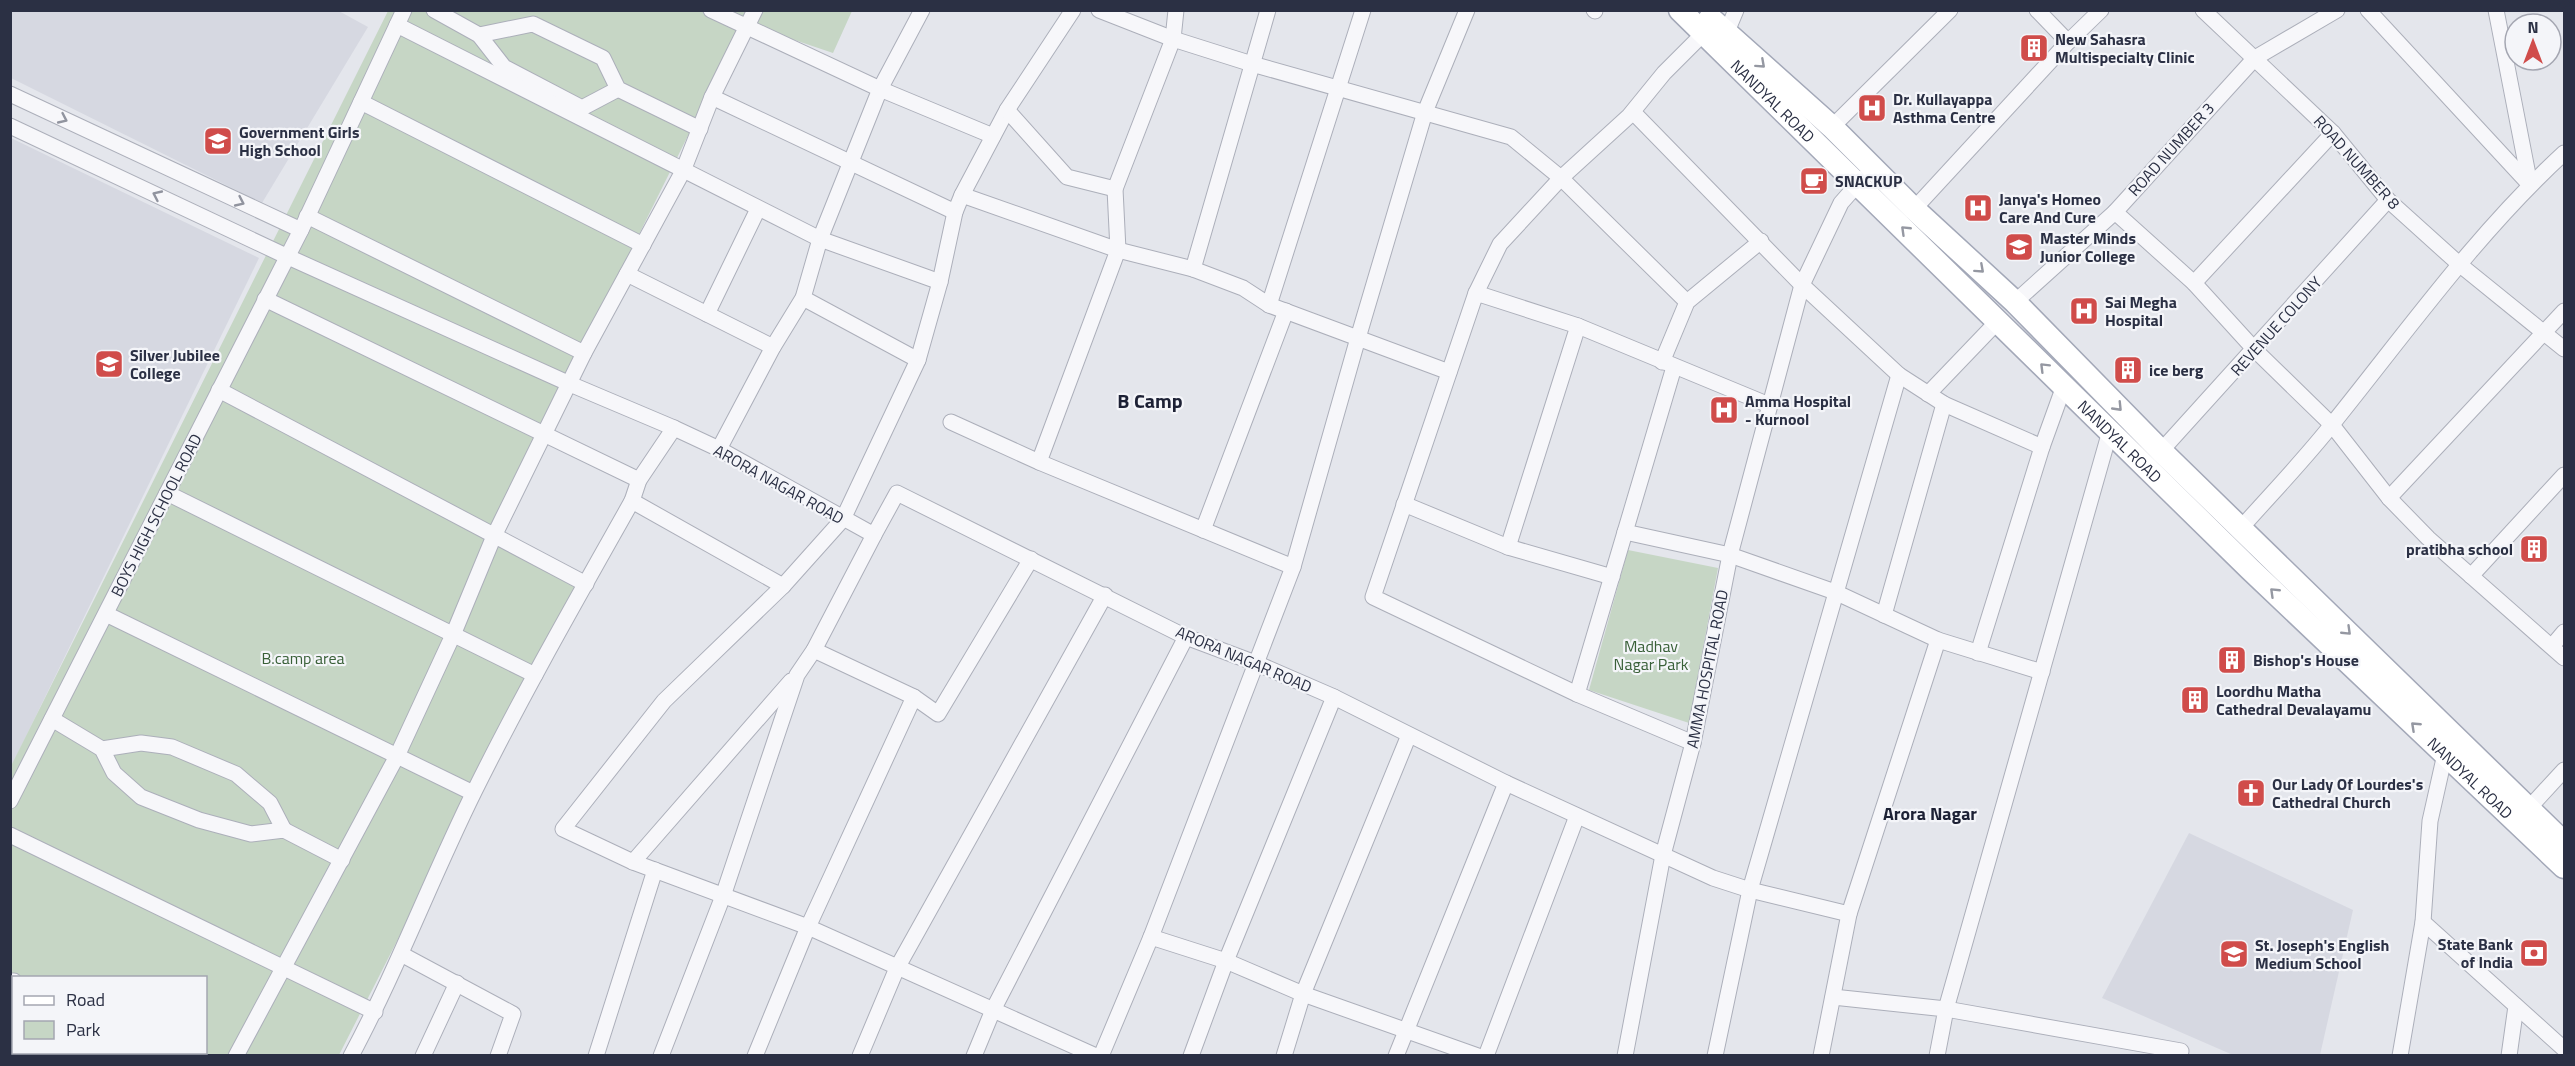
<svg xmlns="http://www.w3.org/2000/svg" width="2575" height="1066" font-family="'Titillium Web',sans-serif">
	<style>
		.built { fill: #d6d8e1 }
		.green { fill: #c6d6c5; fill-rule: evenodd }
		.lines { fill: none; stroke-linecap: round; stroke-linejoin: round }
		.minor-casing { stroke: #acafba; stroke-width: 17 }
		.primary-casing { stroke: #a3a8b8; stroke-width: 25 }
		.minor { stroke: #f7f7fa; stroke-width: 15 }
		.primary { stroke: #fff; stroke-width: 22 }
		.oneway { stroke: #9598a2 }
		.oneway2 { stroke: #91949f }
		.labels { text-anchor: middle; stroke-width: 4.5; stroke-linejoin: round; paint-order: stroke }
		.poi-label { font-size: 16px; font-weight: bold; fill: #2b3044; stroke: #f4f5f9; text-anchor: start }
		.street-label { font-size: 16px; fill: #2b3044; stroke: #f4f5f9 }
		.park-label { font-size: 16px; fill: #396038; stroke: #f4f5f9 }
		.neighbourhood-label { font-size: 18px; font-weight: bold; fill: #1d2135; stroke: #f4f5f9 }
		.quarter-label { font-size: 20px; font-weight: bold; fill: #1d2135; stroke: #f4f5f9 }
	</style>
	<rect width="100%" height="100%" fill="#e4e6ec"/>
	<!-- built -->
	<g class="built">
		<polygon points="337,10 368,27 262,203 11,78 11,11"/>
		<polygon points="11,138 259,258 11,767"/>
		<polygon points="2189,833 2353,910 2320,1055 2233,1055 2102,998"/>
	</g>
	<!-- green -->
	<g class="green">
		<path d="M388 11H852L833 53 744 23 488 538 577 587 339 1055H11L10 768ZM14 978H206V1052H14Z"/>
		<polygon points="1628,550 1718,568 1689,723 1589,690"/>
	</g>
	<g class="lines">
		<!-- minor casing -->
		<g class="minor-casing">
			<g id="minor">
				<polyline points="434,10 479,35 504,67 582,108 618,89"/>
				<polyline points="711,10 880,89 993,136"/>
				<polyline points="1073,10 1007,110 962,195 955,212 940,282 918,360 843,519 783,586 664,701 563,829 633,862 808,927 1096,1056"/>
				<polyline points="1099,10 1173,39 1252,64 1511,137 1561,178 1687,302"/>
				<polyline points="1594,10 1595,11"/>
				<polyline points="2037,10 2068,42"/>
				<polyline points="2203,10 2333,133 2388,200 2459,264 2564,349"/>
				<polyline points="2368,10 2530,185"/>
				<polyline points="2496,10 2530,185"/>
				<polyline points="397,25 820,239 940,282"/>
				<polyline points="1726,34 1736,10"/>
				<polyline points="479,35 533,24 603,58 618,89 700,129"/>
				<polyline points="10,94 301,230"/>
				<polyline points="712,97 955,212"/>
				<polyline points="361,102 643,245"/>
				<polyline points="1007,110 1067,177 1115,189"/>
				<polyline points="1633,112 1802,285 1899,375 1944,404 2042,447"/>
				<polyline points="10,126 286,256 570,384 674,428 719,449 874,535 897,493 1186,637 1258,664 1334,697 1506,783 1713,878 1750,890 1849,914"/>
				<polyline points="1832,127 1950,10"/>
				<polyline points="962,195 1118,250 1193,269 1243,288 1269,305 1449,372"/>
				<polyline points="1914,209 2068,42 2101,10"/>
				<polyline points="2115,212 2194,283 2255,350 2332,425 2389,498 2428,538 2564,658"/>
				<polyline points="307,216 584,353"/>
				<polyline points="1193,269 1268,10"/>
				<polyline points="627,274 773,347"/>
				<polyline points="2194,283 2333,133"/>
				<polyline points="1476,293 1500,244 1561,178 1629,116 1664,73 1704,33"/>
				<polyline points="803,298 918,360"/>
				<polyline points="265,299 639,480"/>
				<polyline points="2015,302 2115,212 2255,58 2337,10"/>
				<polyline points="1269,305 1363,10"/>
				<polyline points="707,314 758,209"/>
				<polyline points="1662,362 1687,302 1761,241"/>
				<polyline points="219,390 586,584"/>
				<polyline points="1928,394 1998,321"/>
				<polyline points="951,422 1039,462 1293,567"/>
				<polyline points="2110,431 1946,1009 2181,1051 2180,1056"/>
				<polyline points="719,449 773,347 803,298 820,239 880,89 922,10"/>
				<polyline points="2161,451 2388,200"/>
				<polyline points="1039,462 1118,250 1115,189 1173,39 1176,10"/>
				<polyline points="167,493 535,675"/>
				<polyline points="2389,498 2564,311"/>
				<polyline points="632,501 783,586"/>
				<polyline points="1404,504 1508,547 1612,577"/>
				<path d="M2241 528C2272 493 2305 459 2334 422 2408 330 2477 233 2564 153"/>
				<polyline points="1203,530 1286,311"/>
				<polyline points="1625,532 1730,555 1835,592 1938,640 2042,672"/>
				<polyline points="1508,547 1578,326"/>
				<polyline points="2471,576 2564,475"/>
				<polyline points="106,614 473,793"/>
				<polyline points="1884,615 1944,404"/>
				<polyline points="2553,645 2564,632"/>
				<polyline points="814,650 914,697"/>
				<polyline points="1978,653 2042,447 2064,386"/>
				<polyline points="1577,694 1674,367"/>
				<polyline points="52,719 102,749 114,773 141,797 199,820 251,834 284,830 342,860"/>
				<polyline points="1693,743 1577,694 1373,597 1476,293 1578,326 1769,405"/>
				<polyline points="102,749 141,743 172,747 236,774 270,803 284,830"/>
				<polyline points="10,801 301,230 404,10"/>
				<polyline points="2529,808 2564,770"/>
				<polyline points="10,835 375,1012"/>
				<polyline points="633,862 791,681"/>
				<polyline points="2423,922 2564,1049"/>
				<polyline points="1151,937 1226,961 1303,994 1478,1056"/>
				<polyline points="401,954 513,1014 498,1056"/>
				<polyline points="10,981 14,981"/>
				<polyline points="1833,997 1946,1009 1937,1056"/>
				<polyline points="10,1022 14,1024"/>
				<polyline points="63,1052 69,1056"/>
				<polyline points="142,1052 143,1056"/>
				<polyline points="236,1056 397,756 453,635 494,536 584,353 683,171 712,97 755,10"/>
				<path d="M351 1056C397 970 431 879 474 792 523 693 578 597 632 501L639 480 674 428"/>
				<polyline points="423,1056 457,983"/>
				<polyline points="596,1056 655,870"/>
				<polyline points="661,1056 723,896 797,675 814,650 874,535"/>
				<polyline points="755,1056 808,927 914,697 938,714 1031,559"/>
				<polyline points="860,1056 897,968 1105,595"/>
				<polyline points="974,1056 993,1010 1186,637"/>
				<polyline points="1101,1056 1151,937 1293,567 1358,338 1425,112 1467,10"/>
				<polyline points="1191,1056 1226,961 1334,697"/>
				<polyline points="1284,1056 1303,994 1409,735"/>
				<polyline points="1396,1056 1506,783"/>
				<polyline points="1486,1056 1577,816"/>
				<polyline points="1625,1056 1663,855 1693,743 1730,555 1802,285 1841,203 1863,178"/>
				<polyline points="1715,1056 1750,890 1899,375"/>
				<polyline points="1821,1056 1849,914 1938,640"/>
				<polyline points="2400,1056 2423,922 2430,821 2445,754"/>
				<polyline points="2509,1056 2516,1006"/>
			</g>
		</g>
		<!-- primary casing -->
		<g class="primary-casing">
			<g id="primary">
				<path id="s1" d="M1680 10 2250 569 2564 867"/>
				<polyline points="1710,18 1832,127 1914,209 2015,302 2161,451 2564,843"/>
			</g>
		</g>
		<!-- minor -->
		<use href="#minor" class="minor"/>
		<!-- primary -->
		<use href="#primary" class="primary"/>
	</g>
	<!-- one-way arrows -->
	<defs><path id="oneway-chevron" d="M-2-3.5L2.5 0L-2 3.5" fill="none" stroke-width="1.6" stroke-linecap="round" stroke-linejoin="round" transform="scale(1.5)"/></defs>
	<g class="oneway">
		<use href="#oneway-chevron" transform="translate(1761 64) rotate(42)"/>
		<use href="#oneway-chevron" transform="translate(1905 230) rotate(-136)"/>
		<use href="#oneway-chevron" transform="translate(1980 269) rotate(42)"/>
		<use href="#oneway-chevron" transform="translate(2044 367) rotate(-135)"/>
		<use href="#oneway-chevron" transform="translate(2118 407) rotate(46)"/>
		<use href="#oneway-chevron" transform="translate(2274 592) rotate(-136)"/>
		<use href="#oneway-chevron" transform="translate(2347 631) rotate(44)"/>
		<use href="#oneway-chevron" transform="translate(2415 726) rotate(-137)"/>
	</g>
	<g class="oneway2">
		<use href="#oneway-chevron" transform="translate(63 119) rotate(25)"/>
		<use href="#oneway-chevron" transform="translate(157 195) rotate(-155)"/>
		<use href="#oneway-chevron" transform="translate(240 202) rotate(25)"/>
	</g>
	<!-- icons -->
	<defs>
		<g id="building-square" transform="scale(1.5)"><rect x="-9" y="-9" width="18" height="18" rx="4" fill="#d04c4a" stroke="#f4f5f9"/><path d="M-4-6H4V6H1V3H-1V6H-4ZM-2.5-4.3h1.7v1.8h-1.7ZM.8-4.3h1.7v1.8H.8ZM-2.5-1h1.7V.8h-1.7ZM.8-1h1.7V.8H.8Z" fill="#fff"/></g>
		<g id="hospital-square" transform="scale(1.5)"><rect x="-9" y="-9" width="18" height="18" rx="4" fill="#d04c4a" stroke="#f4f5f9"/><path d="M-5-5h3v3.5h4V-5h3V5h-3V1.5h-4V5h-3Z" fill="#fff"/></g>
		<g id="school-square" transform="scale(1.5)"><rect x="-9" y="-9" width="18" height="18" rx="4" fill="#d04c4a" stroke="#f4f5f9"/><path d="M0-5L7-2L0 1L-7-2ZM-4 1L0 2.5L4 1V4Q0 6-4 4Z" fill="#fff"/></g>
		<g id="cafe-square" transform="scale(1.5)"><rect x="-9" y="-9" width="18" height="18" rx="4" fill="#d04c4a" stroke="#f4f5f9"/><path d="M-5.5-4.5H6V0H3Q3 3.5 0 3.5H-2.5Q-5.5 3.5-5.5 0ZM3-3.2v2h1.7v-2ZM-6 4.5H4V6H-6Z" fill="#fff"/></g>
		<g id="university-square" transform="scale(1.5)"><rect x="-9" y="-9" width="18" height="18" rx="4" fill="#d04c4a" stroke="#f4f5f9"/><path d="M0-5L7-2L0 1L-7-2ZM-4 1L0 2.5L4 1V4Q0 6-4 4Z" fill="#fff"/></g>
		<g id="church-square" transform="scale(1.5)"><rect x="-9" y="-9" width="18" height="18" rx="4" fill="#d04c4a" stroke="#f4f5f9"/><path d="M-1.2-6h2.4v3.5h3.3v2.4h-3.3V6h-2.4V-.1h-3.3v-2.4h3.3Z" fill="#fff"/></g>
		<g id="bank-square" transform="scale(1.5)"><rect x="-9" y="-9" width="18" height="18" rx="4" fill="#d04c4a" stroke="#f4f5f9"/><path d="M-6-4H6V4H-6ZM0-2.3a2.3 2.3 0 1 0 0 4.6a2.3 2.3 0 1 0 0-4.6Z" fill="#fff"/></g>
	</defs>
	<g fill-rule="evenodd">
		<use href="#building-square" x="2034" y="48"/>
		<use href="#hospital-square" x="1872" y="108"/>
		<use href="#school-square" x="218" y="141"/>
		<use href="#cafe-square" x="1814" y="181"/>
		<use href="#hospital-square" x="1978" y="208"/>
		<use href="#university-square" x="2019" y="247"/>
		<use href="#hospital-square" x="2084" y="311"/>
		<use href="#university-square" x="109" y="364"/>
		<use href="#building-square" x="2128" y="370"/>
		<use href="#hospital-square" x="1724" y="410"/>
		<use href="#building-square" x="2534" y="549"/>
		<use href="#building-square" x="2232" y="660"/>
		<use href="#building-square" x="2195" y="700"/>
		<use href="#church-square" x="2251" y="793"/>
		<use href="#bank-square" x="2534" y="953"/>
		<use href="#school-square" x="2234" y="954"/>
	</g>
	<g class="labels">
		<!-- poi labels -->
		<g class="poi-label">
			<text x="2055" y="45">New Sahasra<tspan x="2055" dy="18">Multispecialty Clinic</tspan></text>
			<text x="1893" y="105">Dr. Kullayappa<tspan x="1893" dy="18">Asthma Centre</tspan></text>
			<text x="239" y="138">Government Girls<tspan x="239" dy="18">High School</tspan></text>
			<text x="1835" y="187">SNACKUP</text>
			<text x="1999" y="205">Janya's Homeo<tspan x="1999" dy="18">Care And Cure</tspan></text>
			<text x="2040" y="244">Master Minds<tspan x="2040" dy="18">Junior College</tspan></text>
			<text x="2105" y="308">Sai Megha<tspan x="2105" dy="18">Hospital</tspan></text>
			<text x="130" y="361">Silver Jubilee<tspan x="130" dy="18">College</tspan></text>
			<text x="2149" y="376">ice berg</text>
			<text x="1745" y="407">Amma Hospital<tspan x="1745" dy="18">- Kurnool</tspan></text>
			<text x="2513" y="555" text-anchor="end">pratibha school</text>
			<text x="2253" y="666">Bishop's House</text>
			<text x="2216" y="697">Loordhu Matha<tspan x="2216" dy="18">Cathedral Devalayamu</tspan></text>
			<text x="2272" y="790">Our Lady Of Lourdes's<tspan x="2272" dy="18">Cathedral Church</tspan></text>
			<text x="2513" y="950" text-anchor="end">State Bank<tspan x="2513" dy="18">of India</tspan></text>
			<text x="2255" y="951">St. Joseph's English<tspan x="2255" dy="18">Medium School</tspan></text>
		</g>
		<!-- street labels -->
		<g class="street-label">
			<text dy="6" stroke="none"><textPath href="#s1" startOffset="130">NANDYAL ROAD</textPath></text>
			<text transform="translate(2171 149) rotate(-48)" y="6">ROAD NUMBER 3</text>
			<text transform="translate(2357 162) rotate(48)" y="6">ROAD NUMBER 8</text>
			<text transform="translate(2276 326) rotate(-48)" y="6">REVENUE COLONY</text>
			<text dy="6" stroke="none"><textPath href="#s1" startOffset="616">NANDYAL ROAD</textPath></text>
			<text transform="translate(779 484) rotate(29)" y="6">ARORA NAGAR ROAD</text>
			<text transform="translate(156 515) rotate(-63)" y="6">BOYS HIGH SCHOOL ROAD</text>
			<text transform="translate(1244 659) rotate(23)" y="6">ARORA NAGAR ROAD</text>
			<text transform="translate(1707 669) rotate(-79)" y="6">AMMA HOSPITAL ROAD</text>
			<text dy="6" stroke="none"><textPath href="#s1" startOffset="1102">NANDYAL ROAD</textPath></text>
		</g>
		<!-- park labels -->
		<g class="park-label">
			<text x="1651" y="652">Madhav<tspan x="1651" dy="18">Nagar Park</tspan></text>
			<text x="303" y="664">B.camp area</text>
		</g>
		<!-- neighbourhood labels -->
		<g class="neighbourhood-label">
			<text x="1930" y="820">Arora Nagar</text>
		</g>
		<!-- quarter labels -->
		<g class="quarter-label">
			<text x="1150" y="408">B Camp</text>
		</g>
	</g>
	<!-- border -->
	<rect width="2575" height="1066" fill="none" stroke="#2b3044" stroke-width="24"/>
	<!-- legend -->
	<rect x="12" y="976" width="195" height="78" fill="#f4f5f9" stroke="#a4a6b1" stroke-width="1.5"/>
	<rect x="24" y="996" width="30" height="9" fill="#ffffff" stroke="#a4a6b1" stroke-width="1.5"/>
	<text x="66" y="1006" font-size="18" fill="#2b3044">Road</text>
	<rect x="24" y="1021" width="30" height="18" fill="#c6d6c5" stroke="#a4a6b1" stroke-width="1.5"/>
	<text x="66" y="1036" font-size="18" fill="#2b3044">Park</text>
	<!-- north arrow -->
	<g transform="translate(2533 42)"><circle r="28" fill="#f4f5f9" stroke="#a4a6b1" stroke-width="1.5"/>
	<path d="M0-4.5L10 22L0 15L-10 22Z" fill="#d04c4a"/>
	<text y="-9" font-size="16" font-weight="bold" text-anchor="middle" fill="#2b3044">N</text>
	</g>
</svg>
